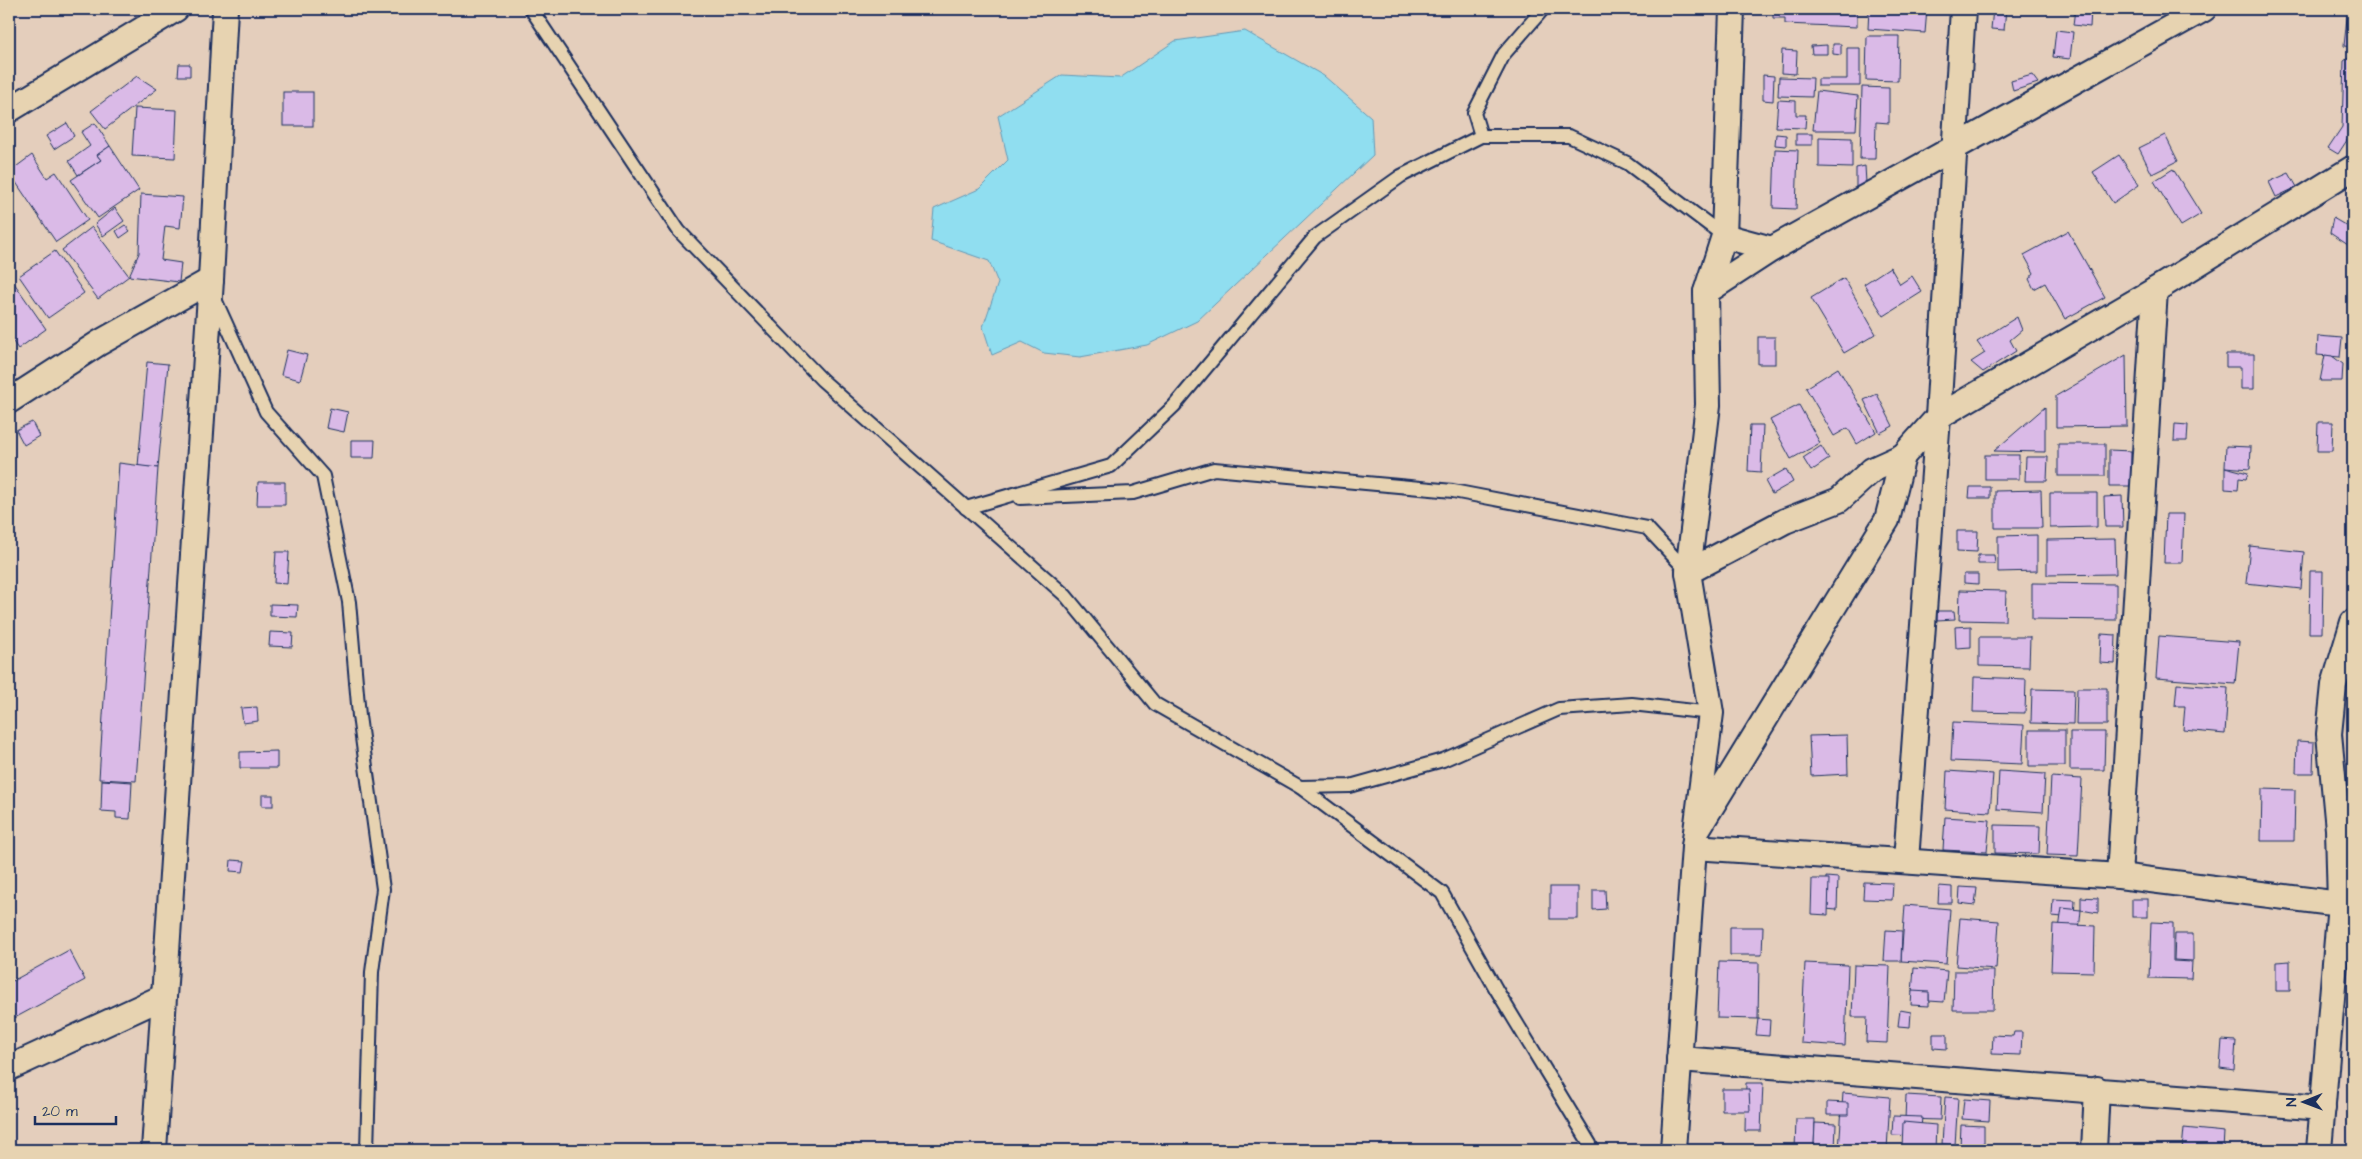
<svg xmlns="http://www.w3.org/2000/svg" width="2362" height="1159" font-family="'Architects Daughter',sans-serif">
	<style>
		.water { fill: #90def0; stroke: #6198b6 }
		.building { fill: #dabae7; stroke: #1b2f5e }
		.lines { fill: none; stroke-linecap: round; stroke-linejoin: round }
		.lane-casing { stroke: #1b2f5e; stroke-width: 16 }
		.street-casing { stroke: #1b2f5e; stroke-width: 28 }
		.lane { stroke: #e7d3b1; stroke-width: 12 }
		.street { stroke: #e7d3b1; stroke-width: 24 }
	</style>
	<rect width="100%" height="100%" fill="#e4cebc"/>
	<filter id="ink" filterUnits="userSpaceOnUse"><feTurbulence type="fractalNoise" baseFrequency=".02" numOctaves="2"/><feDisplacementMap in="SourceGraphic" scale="10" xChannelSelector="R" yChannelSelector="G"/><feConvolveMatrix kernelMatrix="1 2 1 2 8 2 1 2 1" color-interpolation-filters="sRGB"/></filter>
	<g filter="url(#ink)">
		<!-- water -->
		<polygon class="water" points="1245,31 1324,76 1371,117 1373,155 1197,321 1147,345 1080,357 1044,353 1022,342 992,355 983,327 998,283 989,261 931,241 934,209 979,189 1008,160 998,116 1062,75 1120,78 1175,41"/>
		<!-- building -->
		<g class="building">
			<polygon points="1773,9 1804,9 1857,13 1857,27 1785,24 1785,18 1773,18"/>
			<polygon points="1869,9 1927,9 1925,33 1868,29"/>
			<polygon points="1993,9 2006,9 2004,30 1991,29"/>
			<polygon points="2075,9 2091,9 2090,27 2073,25"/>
			<polygon points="2348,9 2353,9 2353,47 2344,46"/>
			<polygon points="2056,30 2073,32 2070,59 2053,57"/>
			<polygon points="1867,36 1899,36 1898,81 1866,80"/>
			<polygon points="1833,44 1841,44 1841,55 1833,54"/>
			<polygon points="1827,45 1827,54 1812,54 1811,46"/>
			<polygon points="1847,48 1860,48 1860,86 1818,86 1818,79 1847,79"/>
			<polygon points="1782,50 1797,51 1796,74 1781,73"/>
			<polygon points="2353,55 2353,131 2338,154 2328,148 2342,127 2344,61"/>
			<polygon points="179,64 190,64 190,76 178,76"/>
			<polygon points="1763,75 1774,76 1773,101 1763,100"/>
			<polygon points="2032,75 2038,83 2013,91 2011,81"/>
			<polygon points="137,76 157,89 105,129 91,111"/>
			<polygon points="1779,77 1813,78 1812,97 1778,96"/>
			<polygon points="1862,87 1889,88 1889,123 1876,122 1875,159 1860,159"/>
			<polygon points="1817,91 1858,96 1856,130 1813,130"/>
			<rect x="283" y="92" width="30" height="34"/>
			<polygon points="1778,100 1796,101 1796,115 1806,115 1805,128 1776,127"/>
			<polygon points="135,108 177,110 175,158 132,156"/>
			<polygon points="67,123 74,136 54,149 46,136"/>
			<polygon points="95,123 110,146 97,155 101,160 78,175 69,161 90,146 81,132"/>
			<polygon points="1776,134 1786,135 1786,146 1775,145"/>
			<rect x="1796" y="134" width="16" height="11"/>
			<polygon points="2165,135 2178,161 2152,174 2139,148"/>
			<polygon points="1819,137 1852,138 1852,168 1819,167"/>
			<polygon points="110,146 139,190 98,218 71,180 101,160 97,155"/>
			<polygon points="1775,149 1798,150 1796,209 1773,208"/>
			<polygon points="32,155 47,178 56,172 88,220 56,242 9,172"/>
			<polygon points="2119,155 2139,185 2113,203 2093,172"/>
			<polygon points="1865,166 1866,183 1856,187 1856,168"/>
			<polygon points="2173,169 2201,214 2181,226 2154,181"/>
			<polygon points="2289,173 2297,187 2276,197 2269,182"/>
			<polygon points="141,194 183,197 180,228 165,226 161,260 181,263 179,282 129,276 139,253"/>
			<polygon points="115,208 124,221 103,236 95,224"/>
			<polygon points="2333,218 2350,228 2348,245 2330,233"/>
			<polygon points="125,225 130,231 120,238 116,231"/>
			<polygon points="92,227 129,276 98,299 62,250"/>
			<polygon points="2068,231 2105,297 2065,319 2045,283 2034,289 2029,279 2034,273 2024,255"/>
			<polygon points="55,251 84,293 48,318 19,276"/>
			<polygon points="1890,267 1900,284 1912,276 1922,292 1884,316 1864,284"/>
			<polygon points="1844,278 1876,334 1844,353 1811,298"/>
			<polygon points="12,280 46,329 18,349 9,336 9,282"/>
			<polygon points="2017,317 2022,330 2010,340 2016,351 1983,372 1971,362 1985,353 1977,342"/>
			<polygon points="2318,336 2342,338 2340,357 2317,355"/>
			<rect x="1758" y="337" width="17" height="27"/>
			<polygon points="287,350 307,355 300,380 281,375"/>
			<polygon points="2226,354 2254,354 2254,389 2241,389 2241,367 2226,367"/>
			<polygon points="2126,355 2127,426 2056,427 2056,396"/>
			<polygon points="2325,355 2332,356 2343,364 2342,381 2320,381"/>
			<polygon points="147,362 168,364 158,468 138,466"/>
			<polygon points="1838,368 1876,432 1857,444 1848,428 1834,436 1806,388"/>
			<polygon points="1877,394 1893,426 1880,433 1864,400"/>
			<polygon points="1799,405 1820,443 1791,459 1770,420"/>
			<polygon points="2045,407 2045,452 1994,451"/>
			<polygon points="330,408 348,412 344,432 326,428"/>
			<polygon points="32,422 39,436 24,445 16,430"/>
			<polygon points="2318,422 2333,422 2332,451 2317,451"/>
			<polygon points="2175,424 2188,425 2187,441 2174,441"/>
			<polygon points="1750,425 1763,425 1761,472 1748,471"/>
			<polygon points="351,440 375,440 374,458 351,458"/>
			<rect x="2058" y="444" width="47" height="32"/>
			<polygon points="1821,446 1829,459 1811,471 1803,458"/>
			<polygon points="2226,446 2251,447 2250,469 2225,467"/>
			<polygon points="2109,450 2131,451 2131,486 2109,486"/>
			<rect x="1985" y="455" width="34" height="24"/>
			<polygon points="2026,457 2048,457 2047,481 2025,481"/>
			<polygon points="119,463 158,468 136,781 99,779"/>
			<polygon points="2225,467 2248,473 2246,479 2239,478 2238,490 2225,489"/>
			<polygon points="1786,469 1793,482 1772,494 1765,481"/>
			<polygon points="258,482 285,482 285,505 257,505"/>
			<polygon points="1970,487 1990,487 1990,498 1969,498"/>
			<polygon points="2041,490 2042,528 1995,528 1995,491"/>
			<polygon points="2050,493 2097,493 2097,527 2050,528"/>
			<polygon points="2122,496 2123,527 2105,527 2104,497"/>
			<polygon points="2166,514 2184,514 2182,563 2164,563"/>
			<polygon points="1957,531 1978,531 1977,552 1957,551"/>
			<polygon points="2037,535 2037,571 1998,572 1998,536"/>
			<polygon points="2115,539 2116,574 2047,575 2047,540"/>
			<polygon points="2250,546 2304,552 2301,589 2246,583"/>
			<polygon points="276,552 289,552 287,584 274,583"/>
			<polygon points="1978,555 1994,555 1995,564 1978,564"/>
			<polygon points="2310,571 2323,571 2322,633 2309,633"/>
			<polygon points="1964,574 1978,574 1978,584 1964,583"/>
			<polygon points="2032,583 2116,584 2116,620 2032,619"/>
			<polygon points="1960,590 2006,591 2005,621 1959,620"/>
			<polygon points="270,604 298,605 297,617 270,616"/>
			<polygon points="1937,611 1954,611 1955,619 1937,620"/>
			<polygon points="1971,626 1971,647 1956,648 1955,627"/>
			<polygon points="270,632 293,633 292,647 269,646"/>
			<polygon points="2101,634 2116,635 2115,664 2100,663"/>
			<polygon points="2159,636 2239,642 2235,684 2156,678"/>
			<polygon points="1979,637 2030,637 2029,667 1979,666"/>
			<polygon points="1974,677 2026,679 2025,713 1973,712"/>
			<polygon points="2177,684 2228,688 2225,734 2183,730 2185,706 2175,706"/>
			<polygon points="2077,688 2107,688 2107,725 2076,725"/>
			<polygon points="2032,689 2074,690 2073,724 2031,723"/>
			<polygon points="257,707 258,721 243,723 241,708"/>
			<polygon points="1953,722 2024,725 2022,764 1951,761"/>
			<rect x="2029" y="730" width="36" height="36"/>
			<polygon points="2070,732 2105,732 2104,770 2070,770"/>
			<polygon points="1847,735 1848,774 1811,776 1809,736"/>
			<polygon points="2297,741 2314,742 2313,773 2296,773"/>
			<polygon points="277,751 277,768 240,768 240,752"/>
			<polygon points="1947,771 1993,774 1990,812 1945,809"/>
			<polygon points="1999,771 2045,774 2043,812 1997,809"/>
			<polygon points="2051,777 2082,779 2078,856 2047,855"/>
			<polygon points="102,780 132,782 130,819 116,818 116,812 101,811"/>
			<polygon points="2262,789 2295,790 2294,841 2261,841"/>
			<rect x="262" y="795" width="11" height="11"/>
			<polygon points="1945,817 1990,820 1987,852 1943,850"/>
			<polygon points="1995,825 2040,826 2039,854 1995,853"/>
			<polygon points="231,860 245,861 243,872 230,871"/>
			<polygon points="1826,877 1838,878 1837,910 1825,909"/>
			<polygon points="1812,879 1829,879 1828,915 1811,914"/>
			<polygon points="1864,882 1893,883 1892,900 1863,899"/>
			<polygon points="1939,886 1952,887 1952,903 1938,903"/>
			<rect x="1550" y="887" width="28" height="32"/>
			<polygon points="1960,887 1977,888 1975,905 1959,903"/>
			<polygon points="1593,890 1605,890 1606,909 1593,910"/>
			<polygon points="2081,897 2098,898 2098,913 2081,910"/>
			<polygon points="2053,899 2075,900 2074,918 2052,916"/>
			<rect x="2132" y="899" width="16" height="18"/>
			<polygon points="1905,905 1950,909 1946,964 1901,961"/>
			<polygon points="2062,908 2081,910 2079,931 2059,929"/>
			<polygon points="1960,918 1999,921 1996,969 1956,966"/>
			<polygon points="2151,922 2173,923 2173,961 2192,962 2191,979 2149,978"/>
			<polygon points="2053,924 2095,926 2094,972 2051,971"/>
			<polygon points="1730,927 1763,927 1762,955 1730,955"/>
			<polygon points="1886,930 1902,931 1901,961 1884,961"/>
			<polygon points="2175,934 2193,934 2193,961 2174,960"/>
			<polygon points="69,950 85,980 9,1021 9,983"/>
			<polygon points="2290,961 2290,991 2276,991 2276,962"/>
			<polygon points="1719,962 1759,963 1758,1019 1717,1018"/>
			<polygon points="1805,963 1848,965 1845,1046 1801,1043"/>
			<polygon points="1854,965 1890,966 1887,1043 1866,1042 1867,1017 1852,1017"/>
			<polygon points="1914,968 1947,971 1944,1002 1929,1001 1929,994 1912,993"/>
			<polygon points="1954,971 1994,971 1993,1010 1953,1010"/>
			<polygon points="1912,991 1929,992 1929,1006 1911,1005"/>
			<polygon points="1900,1010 1911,1012 1910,1027 1898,1026"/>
			<polygon points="1758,1019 1770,1020 1769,1036 1756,1035"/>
			<polygon points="2014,1032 2022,1032 2021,1055 1992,1054 1993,1035 2013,1036"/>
			<polygon points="1933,1034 1947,1034 1947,1049 1933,1048"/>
			<polygon points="2222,1040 2236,1041 2234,1070 2220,1068"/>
			<polygon points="1746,1083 1763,1083 1761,1131 1745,1131"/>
			<polygon points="1722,1089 1749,1089 1750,1111 1722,1111"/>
			<polygon points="1843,1093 1890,1097 1887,1150 1839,1150"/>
			<polygon points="1906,1095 1941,1097 1940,1120 1905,1119"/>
			<polygon points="1945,1097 1958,1098 1955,1145 1942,1144"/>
			<polygon points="1964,1099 1990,1101 1989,1121 1962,1119"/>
			<polygon points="1827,1102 1848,1103 1848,1115 1827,1115"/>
			<polygon points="1893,1116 1922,1117 1921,1128 1918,1128 1917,1136 1892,1135"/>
			<polygon points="1796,1119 1815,1119 1814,1150 1795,1150"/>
			<polygon points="1903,1122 1936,1125 1935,1150 1902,1150"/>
			<polygon points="1815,1123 1836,1124 1835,1150 1819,1150 1814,1145"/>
			<polygon points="1961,1125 1984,1126 1984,1150 1940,1150 1940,1146 1960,1147"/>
			<polygon points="2184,1128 2224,1132 2223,1150 2182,1150"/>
		</g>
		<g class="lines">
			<!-- lane casing -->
			<g class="lane-casing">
				<g id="lane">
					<polyline points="531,9 679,231 822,380 1066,596 1155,704 1300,787 1442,893 1496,989 1590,1144 1592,1150"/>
					<polyline points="1481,136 1474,113 1504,54 1543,9"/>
					<polyline points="214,297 266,412 323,476 349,602 359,716 383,889 372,972 367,1150"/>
					<polyline points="1020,498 1133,493 1214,469 1453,491 1647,528 1688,572"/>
					<polyline points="966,508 1111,466 1174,406 1315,237 1401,176 1481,136 1569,136 1627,163 1724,236"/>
					<polyline points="1300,787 1350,786 1443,760 1559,709 1632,704 1711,713"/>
				</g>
			</g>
			<!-- street casing -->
			<g class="street-casing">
				<g id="street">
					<polyline points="9,110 176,9"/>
					<polyline points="1724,236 1772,249"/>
					<polyline points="1706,292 1772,249 2204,9"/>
					<polyline points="9,401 99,343 211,280"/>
					<polyline points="1688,572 1785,521 1839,500 1872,470 1903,456 1938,417 2155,290 2353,168"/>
					<polyline points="1699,827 1887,520 1903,456"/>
					<polyline points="1694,847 2119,876 2340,904"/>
					<polyline points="1906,861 1938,417 1963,9"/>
					<polyline points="2119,876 2155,290"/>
					<polyline points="1679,1059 2323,1108"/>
					<polyline points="9,1068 163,997"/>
					<polyline points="154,1150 211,280 225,9"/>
					<polyline points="1673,1150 1694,847 1711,713 1688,572 1708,405 1706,292 1724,236 1732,9"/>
					<polyline points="2094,1150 2097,1089"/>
					<polyline points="2319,1150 2340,904 2338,829 2329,734 2334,685 2353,622"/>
				</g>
			</g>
			<!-- lane -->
			<use href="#lane" class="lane"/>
			<!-- street -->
			<use href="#street" class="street"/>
		</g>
	</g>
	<!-- margin -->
	<rect width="2362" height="1159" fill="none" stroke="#e7d3b1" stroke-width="30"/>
	<rect x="15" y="15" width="2332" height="1129" fill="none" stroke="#1b2f5e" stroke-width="2" filter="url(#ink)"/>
	<!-- north arrow -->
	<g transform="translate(2304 1102) rotate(269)" stroke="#e7d3b1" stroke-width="4" paint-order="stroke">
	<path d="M0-4L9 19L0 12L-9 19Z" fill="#1b2f5e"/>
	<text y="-8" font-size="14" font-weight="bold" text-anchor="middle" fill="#1b2f5e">N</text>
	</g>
	<!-- scale -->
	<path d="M35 1116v8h81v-8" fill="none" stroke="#1b2f5e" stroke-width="2.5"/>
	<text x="42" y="1116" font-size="15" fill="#1b2f5e" stroke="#e7d3b1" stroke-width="4" paint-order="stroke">20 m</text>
</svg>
